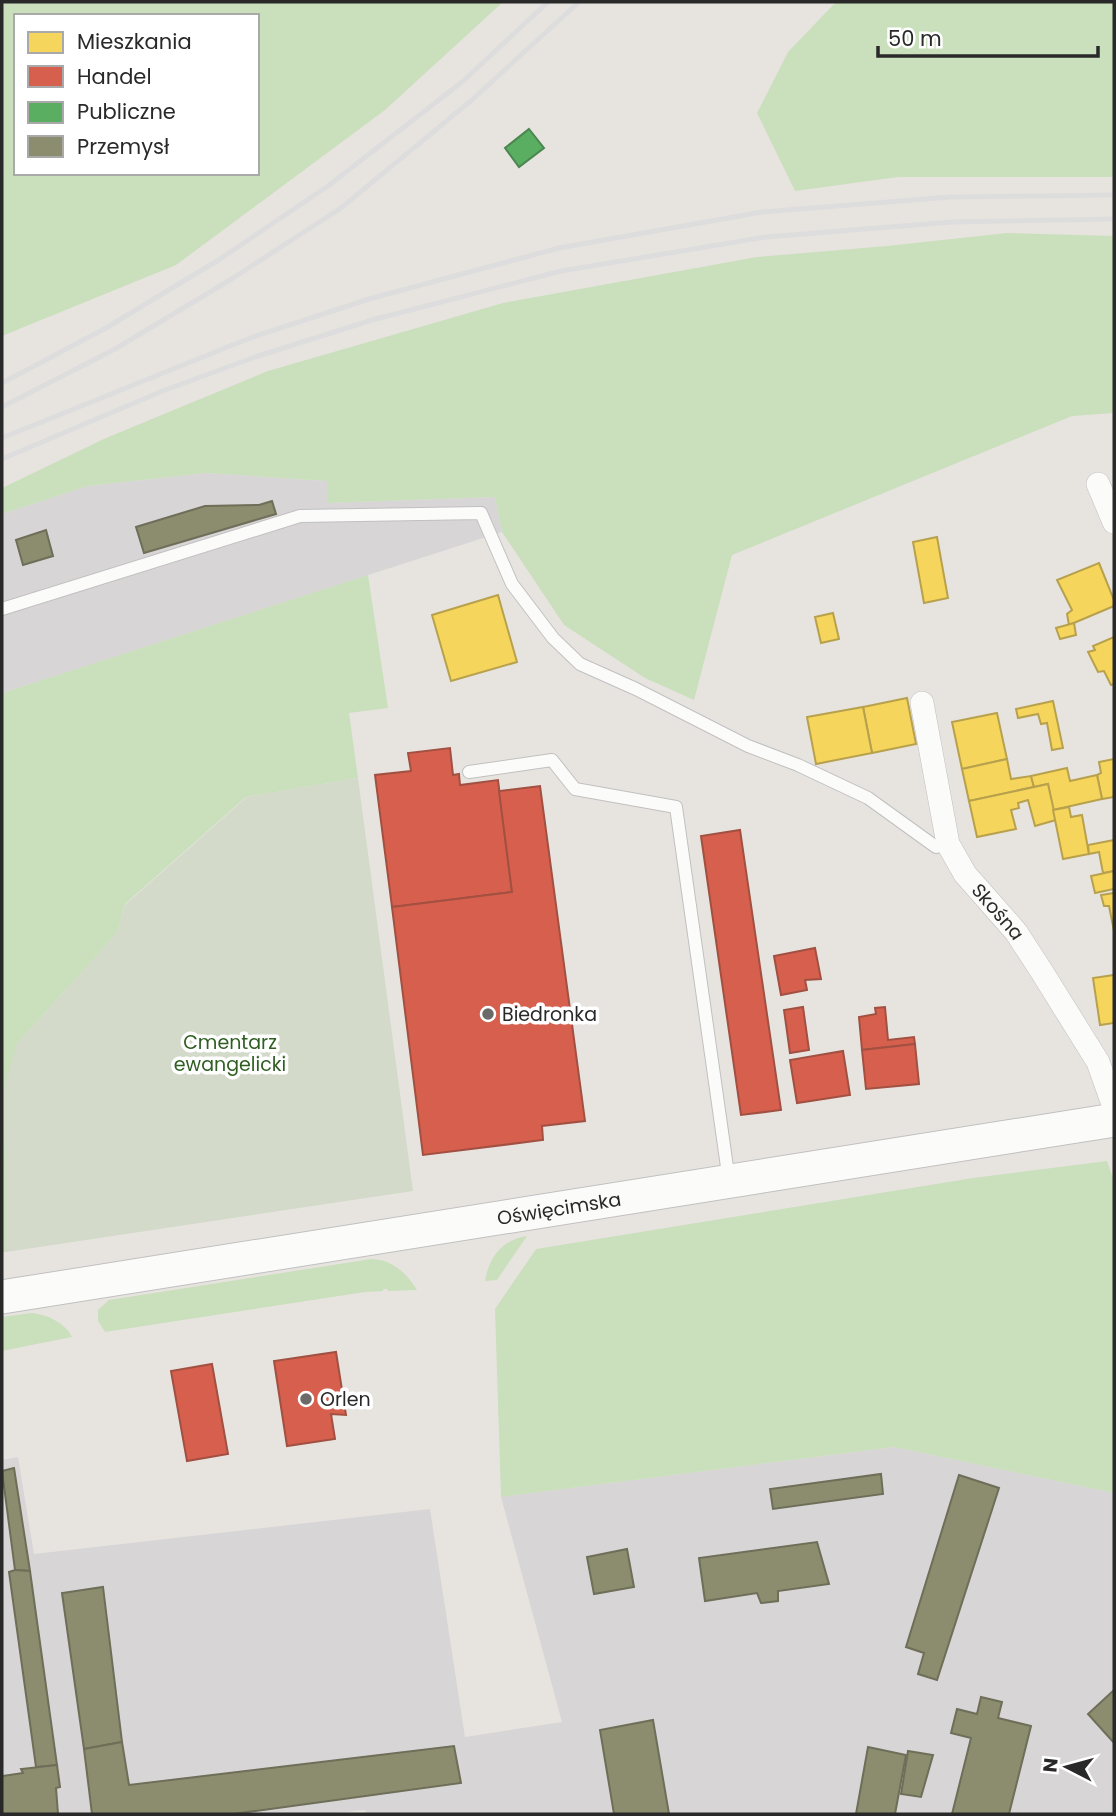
<svg xmlns="http://www.w3.org/2000/svg" width="1116" height="1816" font-family="Poppins,sans-serif">
	<style>
		.industrial { fill: #d8d5d7 }
		.green { fill: #cadfbc; fill-rule: evenodd }
		.cemetery { fill: #d3dac9 }
		.homes { fill: #f6d55c; stroke: #b8a14d; stroke-width: 2 }
		.shops { fill: #d6604d; stroke: #a25042; stroke-width: 2 }
		.public { fill: #5aae61; stroke: #4b8650; stroke-width: 2 }
		.industry { fill: #8c8c6e; stroke: #6e6e59; stroke-width: 2 }
		.lines { fill: none; stroke-linecap: round; stroke-linejoin: round }
		.service-casing { stroke: #c1c0c1; stroke-width: 14 }
		.minor-casing { stroke: #c1c0c1; stroke-width: 24 }
		.secondary-casing { stroke: #c1c0c1; stroke-width: 35 }
		.service { stroke: #fbfbfa; stroke-width: 12 }
		.minor { stroke: #fbfbfa; stroke-width: 23 }
		.secondary { stroke: #fbfbfa; stroke-width: 33 }
		.rail { stroke: #ddddde; stroke-width: 5 }
		.poi-dot { fill: #6c6a69; stroke: #fff; stroke-width: 2.5 }
		.labels { text-anchor: middle; stroke-width: 7; stroke-linejoin: round; paint-order: stroke }
		.street-label { font-size: 19px; fill: #292929; stroke: #fff }
		.poi-label { font-size: 19px; fill: #292929; stroke: #fff; text-anchor: start }
		.park-label { font-size: 19px; fill: #2e5f21; stroke: #fff }
	</style>
	<rect width="100%" height="100%" fill="#e7e4e0"/>
	<!-- industrial -->
	<g class="industrial">
		<polygon points="206,473 328,481 327,503 495,497 502,532 2,693 2,514 88,486"/>
		<polygon points="894,1447 1114,1493 1114,1814 366,1814 365,1810 329,1814 2,1814 2,1460 18,1457 34,1554 430,1509 465,1737 562,1722 501,1497"/>
	</g>
	<!-- green -->
	<g class="green">
		<path d="M2 2H503L385 110 176 265 2 336ZM16 16H257V173H16Z"/>
		<polygon points="836,2 1114,2 1114,177 898,177 795,191 757,113 788,52"/>
		<polygon points="1007,233 1114,236 1114,413 1072,416 732,555 694,700 645,678 564,625 502,532 495,497 327,503 327,481 206,473 88,486 2,514 2,488 106,438 268,371 503,303 757,257 887,246"/>
		<polygon points="368,575 388,708 349,713 358,778 246,797 125,904 117,933 17,1044 6,1252 2,1252 2,693"/>
		<polygon points="1107,1161 1114,1181 1114,1493 894,1447 501,1497 495,1309 536,1249 973,1178"/>
		<path d="M527 1236 497 1280 485 1281C489 1257 502 1240 527 1236Z"/>
		<path d="M371 1259C391 1259 407 1273 417 1290L388 1291 387 1289H383V1291L365 1292 105 1332 98 1321V1310L109 1300Z"/>
		<path d="M31 1313C47 1314 65 1323 72 1337L2 1351V1317Z"/>
	</g>
	<!-- cemetery -->
	<polygon class="cemetery" points="358,778 413,1191 6,1252 4,1088 17,1044 117,933 125,905 247,797"/>
	<!-- homes -->
	<g class="homes">
		<polygon points="937,537 948,598 924,603 913,542"/>
		<polygon points="1099,563 1114,600 1114,606 1069,625 1067,614 1072,610 1057,580"/>
		<polygon points="498,595 517,662 451,681 432,615"/>
		<polygon points="833,613 839,639 821,643 815,617"/>
		<polygon points="1074,623 1076,635 1060,639 1056,628"/>
		<polygon points="1114,637 1114,684 1111,685 1104,671 1098,672 1088,652 1095,650 1093,646"/>
		<polygon points="907,698 916,744 872,753 863,707"/>
		<polygon points="1053,701 1063,748 1052,750 1047,723 1041,724 1038,714 1018,718 1016,709"/>
		<polygon points="863,707 872,753 816,764 807,717"/>
		<polygon points="997,713 1007,759 962,769 952,722"/>
		<polygon points="1007,759 1011,779 1031,776 1034,787 969,801 962,769"/>
		<polygon points="1114,759 1114,797 1102,799 1097,775 1101,773 1099,762"/>
		<polygon points="1067,768 1070,781 1097,775 1102,799 1053,810 1048,784 1034,787 1031,776"/>
		<polygon points="1048,784 1056,820 1035,826 1028,800 1018,803 1019,808 1011,810 1016,829 977,837 969,801"/>
		<polygon points="1069,807 1071,817 1082,815 1089,854 1063,859 1053,810"/>
		<polygon points="1114,840 1114,871 1103,873 1099,852 1089,854 1088,845"/>
		<polygon points="1114,871 1114,889 1095,893 1091,876"/>
		<polygon points="1114,893 1114,931 1109,906 1104,906 1101,895"/>
		<polygon points="1114,975 1114,1023 1100,1025 1093,978"/>
	</g>
	<!-- shops -->
	<g class="shops">
		<polygon points="450,748 453,775 459,774 460,785 498,780 512,892 392,907 375,775 411,771 408,753"/>
		<polygon points="540,786 585,1121 542,1126 543,1140 423,1155 392,907 512,892 499,791"/>
		<polygon points="740,830 781,1110 741,1115 701,836"/>
		<polygon points="815,948 821,979 805,980 807,990 781,995 774,956"/>
		<polygon points="803,1007 809,1050 790,1053 784,1010"/>
		<polygon points="885,1007 888,1040 914,1037 915,1044 862,1050 859,1017 876,1014 875,1008"/>
		<polygon points="915,1044 919,1084 866,1089 862,1050"/>
		<polygon points="843,1051 850,1095 797,1103 790,1060"/>
		<polygon points="336,1352 346,1415 331,1414 335,1439 287,1446 274,1361"/>
		<polygon points="212,1364 228,1454 187,1461 171,1371"/>
	</g>
	<!-- public -->
	<polygon class="public" points="529,129 544,148 519,167 505,148"/>
	<!-- industry -->
	<g class="industry">
		<polygon points="272,501 276,514 144,553 136,527 205,506 259,505"/>
		<polygon points="46,530 53,556 23,565 16,540"/>
		<polygon points="14,1468 30,1571 15,1570 2,1471"/>
		<polygon points="881,1474 883,1494 773,1509 770,1489"/>
		<polygon points="959,1475 999,1488 937,1680 918,1674 924,1653 906,1647"/>
		<polygon points="817,1542 829,1584 778,1591 778,1601 761,1603 757,1593 705,1601 699,1558"/>
		<polygon points="627,1549 634,1587 594,1594 587,1557"/>
		<polygon points="15,1570 30,1571 57,1765 36,1767 9,1572"/>
		<polygon points="103,1587 122,1742 84,1749 62,1593"/>
		<polygon points="1114,1690 1114,1743 1088,1714"/>
		<polygon points="981,1697 1002,1702 998,1718 1031,1726 1009,1814 952,1814 971,1738 951,1733 957,1709 977,1714"/>
		<polygon points="653,1720 669,1814 614,1814 600,1730"/>
		<polygon points="122,1742 129,1785 454,1746 461,1783 233,1814 92,1814 84,1749"/>
		<polygon points="868,1747 906,1755 895,1814 856,1814"/>
		<polygon points="908,1751 933,1755 921,1797 901,1794"/>
		<polygon points="57,1765 60,1787 56,1788 58,1814 2,1814 2,1776 23,1773 21,1769"/>
	</g>
	<g class="lines">
		<!-- service casing -->
		<g class="service-casing">
			<g id="service">
				<polyline points="2,609 300,516 481,513 512,584 553,638 580,664 636,689 748,746 798,765 868,798 936,847 948,844"/>
				<polyline points="469,772 552,760 575,789 676,807 729,1181"/>
			</g>
		</g>
		<!-- minor casing -->
		<g class="minor-casing">
			<g id="minor">
				<polyline points="1098,484 1114,522"/>
				<path id="s1" d="M922 703 948 844 965 874 1016 932 1042 972 1098 1062 1114 1107"/>
			</g>
		</g>
		<!-- secondary casing -->
		<g class="secondary-casing">
			<g id="secondary">
				<path id="s2" d="M2 1297 1114 1120"/>
			</g>
		</g>
		<!-- service -->
		<use href="#service" class="service"/>
		<!-- minor -->
		<use href="#minor" class="minor"/>
		<!-- secondary -->
		<use href="#secondary" class="secondary"/>
		<!-- rail -->
		<g class="rail">
			<polyline points="2,383 106,328 220,259 328,186 462,82 548,2"/>
			<polyline points="2,407 115,349 230,280 341,208 473,99 579,2"/>
			<polyline points="2,438 250,338 369,299 559,248 762,212 950,197 1114,195"/>
			<polyline points="2,459 160,392 255,357 372,320 561,271 766,237 952,222 1114,219"/>
		</g>
	</g>
	<!-- markers -->
	<g class="poi-dot">
		<circle cx="488" cy="1014" r="7"/>
		<circle cx="306" cy="1399" r="7"/>
	</g>
	<g class="labels">
		<!-- street labels -->
		<g class="street-label">
			<text dy="7" stroke="none"><textPath href="#s1" startOffset="228">Skośna</textPath></text>
			<text dy="7" stroke="none"><textPath href="#s2" startOffset="564">Oświęcimska</textPath></text>
		</g>
		<!-- poi labels -->
		<g class="poi-label">
			<text x="502" y="1021">Biedronka</text>
			<text x="320" y="1406">Orlen</text>
		</g>
		<!-- park labels -->
		<g class="park-label">
			<text x="230" y="1049">Cmentarz<tspan x="230" dy="22">ewangelicki</tspan></text>
		</g>
	</g>
	<!-- border -->
	<rect width="1116" height="1816" fill="none" stroke="#292929" stroke-width="7"/>
	<!-- legend -->
	<rect x="14" y="14" width="245" height="161" fill="#ffffff" stroke="#a9a9a9" stroke-width="2"/>
	<rect x="28" y="32" width="35" height="21" fill="#f6d55c" stroke="#a9a9a9" stroke-width="2"/>
	<text x="77" y="49" font-size="21" fill="#292929">Mieszkania</text>
	<rect x="28" y="66" width="35" height="21" fill="#d6604d" stroke="#a9a9a9" stroke-width="2"/>
	<text x="77" y="84" font-size="21" fill="#292929">Handel</text>
	<rect x="28" y="102" width="35" height="21" fill="#5aae61" stroke="#a9a9a9" stroke-width="2"/>
	<text x="77" y="119" font-size="21" fill="#292929">Publiczne</text>
	<rect x="28" y="136" width="35" height="21" fill="#8c8c6e" stroke="#a9a9a9" stroke-width="2"/>
	<text x="77" y="154" font-size="21" fill="#292929">Przemysł</text>
	<!-- north arrow -->
	<g transform="translate(1067 1767) rotate(276)" stroke="#ffffff" stroke-width="5" paint-order="stroke">
	<path d="M0-5L12 26L0 18L-12 26Z" fill="#292929"/>
	<text y="-10" font-size="19" font-weight="bold" text-anchor="middle" fill="#292929">N</text>
	</g>
	<!-- scale -->
	<path d="M878 46v10h220v-10" fill="none" stroke="#292929" stroke-width="3.5"/>
	<text x="888" y="46" font-size="21" fill="#292929" stroke="#ffffff" stroke-width="5" paint-order="stroke">50 m</text>
</svg>
